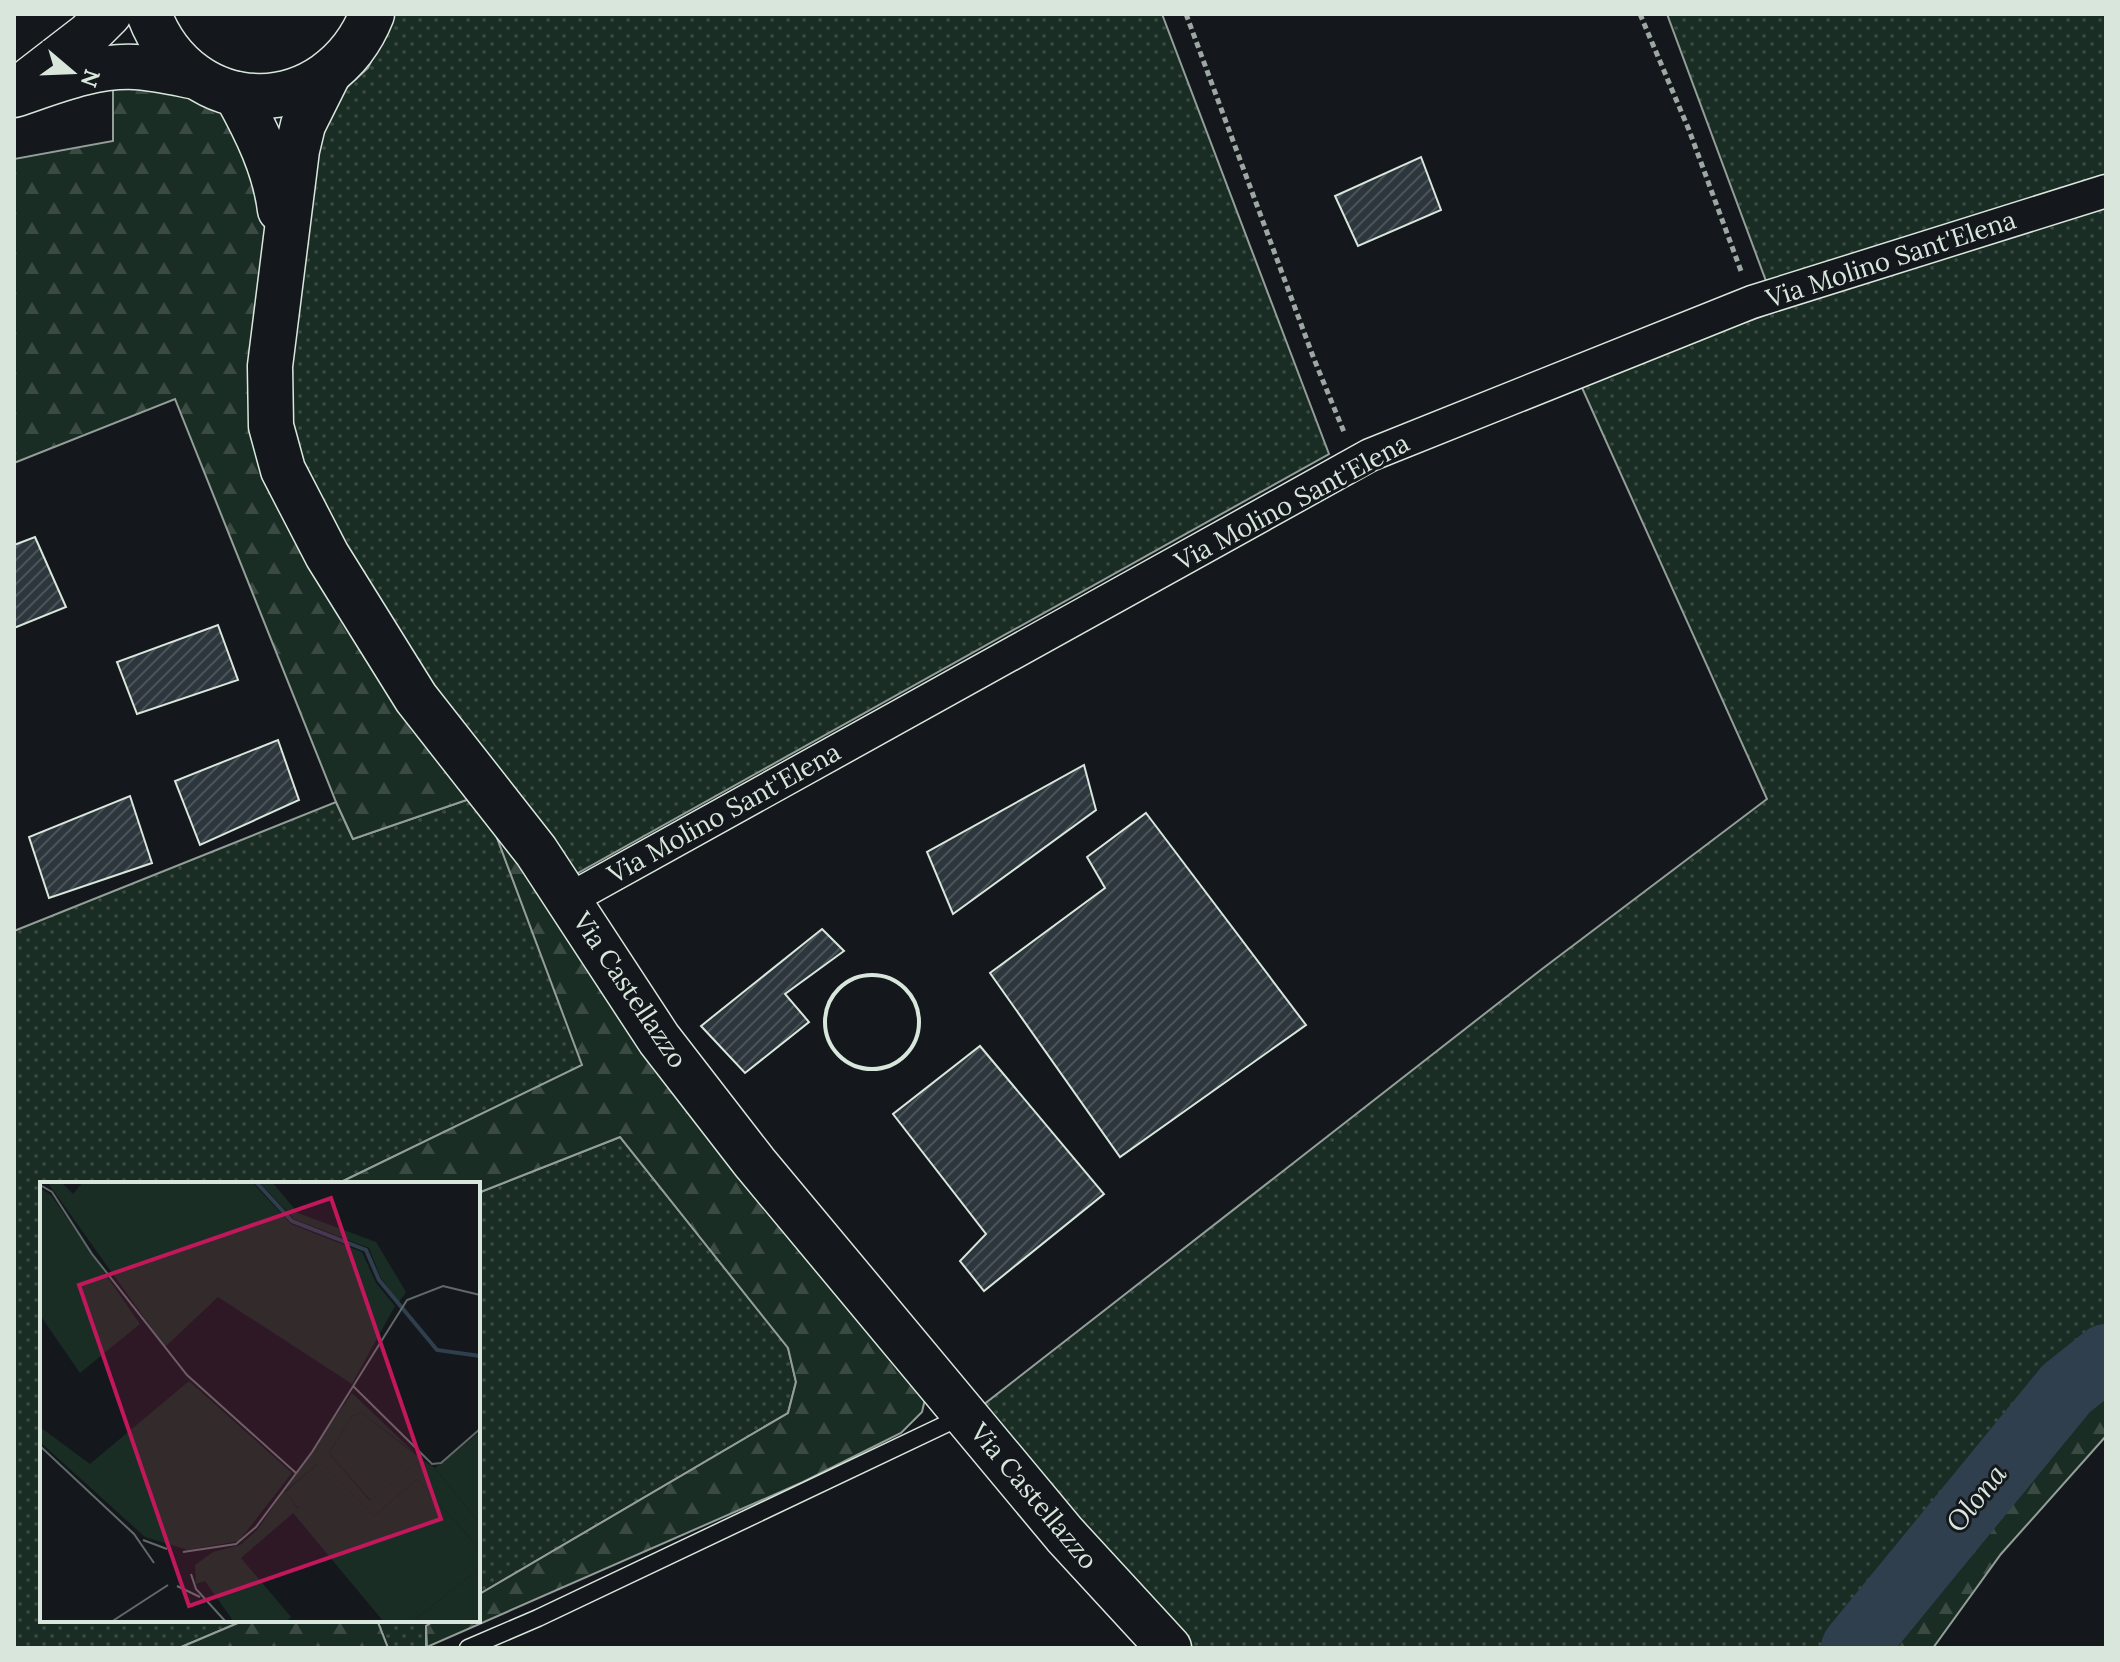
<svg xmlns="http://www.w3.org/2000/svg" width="2120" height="1662" font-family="Lora,serif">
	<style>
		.green { fill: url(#green-dots); stroke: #939e99; stroke-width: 2 }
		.forest { fill: url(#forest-firs); stroke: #939e99; stroke-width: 2 }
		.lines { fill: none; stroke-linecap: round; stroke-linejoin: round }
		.river { stroke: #2f3f4d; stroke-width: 66 }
		.building { fill: url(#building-hatch); stroke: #d8e6dc; stroke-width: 2 }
		.lane-casing { stroke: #d8e6dc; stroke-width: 19 }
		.street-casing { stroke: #d8e6dc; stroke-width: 35 }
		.secondary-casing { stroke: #d8e6dc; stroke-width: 47 }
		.path { stroke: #9da8a2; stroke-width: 5; stroke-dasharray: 6 4; stroke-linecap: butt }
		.lane { stroke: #14181c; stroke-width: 16 }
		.street { stroke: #14181c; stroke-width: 32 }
		.secondary { stroke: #14181c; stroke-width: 44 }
		.wall { stroke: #d8e6dc; stroke-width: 4 }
		.labels { text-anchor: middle; stroke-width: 6; stroke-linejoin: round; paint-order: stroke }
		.street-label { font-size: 26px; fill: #d8e6dc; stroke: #14181c }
		.water-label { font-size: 28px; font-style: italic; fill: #d8e6dc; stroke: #14181c }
		.inset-river { fill: none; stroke: #2f3f4d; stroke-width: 4 }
		.inset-road { fill: none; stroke: #626a69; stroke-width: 2 }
		.view { fill: #c2185b; fill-opacity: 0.15; stroke: #c2185b; stroke-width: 4 }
		.inset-edge { fill: none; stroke: #d8e6dc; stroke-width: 4 }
	</style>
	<defs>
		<pattern id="green-dots" width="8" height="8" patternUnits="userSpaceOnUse" patternTransform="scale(2)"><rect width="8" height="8" fill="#1a2d24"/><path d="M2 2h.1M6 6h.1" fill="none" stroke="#3b4b43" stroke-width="1.8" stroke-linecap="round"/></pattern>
		<pattern id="forest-firs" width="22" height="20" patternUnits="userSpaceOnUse" patternTransform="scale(2)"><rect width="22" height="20" fill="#1a2d24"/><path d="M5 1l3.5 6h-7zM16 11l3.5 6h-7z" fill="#3b4b43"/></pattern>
		<pattern id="building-hatch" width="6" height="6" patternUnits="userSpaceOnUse" patternTransform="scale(2)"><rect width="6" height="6" fill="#2c363c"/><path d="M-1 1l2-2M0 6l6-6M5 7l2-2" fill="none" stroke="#4a5358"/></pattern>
	</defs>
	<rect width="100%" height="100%" fill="#14181c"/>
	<!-- green -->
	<g class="green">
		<polygon points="394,14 1162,14 1329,454 576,874 356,581 293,465 286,375 312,141 330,103 368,68"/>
		<polygon points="1667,14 2106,14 2106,184 1766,281"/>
		<polygon points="2106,206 2106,1328 2047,1373 1898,1564 1825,1648 1193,1648 978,1409 1542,969 1767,799 1579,381 1916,262"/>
		<polygon points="481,795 583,1065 337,1184 42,1184 42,1620 245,1620 179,1648 14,1648 14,931 336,802 353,839"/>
		<polygon points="620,1137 788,1347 796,1382 788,1413 478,1595 478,1193"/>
		<polygon points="377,1620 436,1620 426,1626 426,1648 388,1648"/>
	</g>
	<!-- forest -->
	<g class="forest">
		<polygon points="113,82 184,88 229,117 262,193 269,247 271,473 926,1395 922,1412 901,1433 803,1482 427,1647 426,1626 436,1620 478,1620 478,1595 788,1413 796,1382 788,1348 620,1137 478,1193 478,1184 337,1184 582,1065 481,795 353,839 336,802 175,399 14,463 14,159 113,141"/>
		<polygon points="2106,1374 2106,1436 2001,1554 1933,1648 1879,1648 2069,1403"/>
		<polygon points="245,1620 377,1620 388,1648 179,1648"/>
	</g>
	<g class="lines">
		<!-- river -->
		<polyline class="river" points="1854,1648 2066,1389 2106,1357"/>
	</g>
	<!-- building -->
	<g class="building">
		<polygon points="1421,157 1441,210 1358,246 1335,196"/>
		<polygon points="35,537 66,607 14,628 14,545"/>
		<polygon points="218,625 238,680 137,714 117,662"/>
		<polygon points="278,740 299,800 200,845 175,781"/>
		<polygon points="1084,765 1096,810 953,914 927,852"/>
		<polygon points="130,796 152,863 49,898 29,837"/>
		<polygon points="1146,813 1306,1025 1120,1157 990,973 1105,888 1087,857"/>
		<polygon points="822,929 844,951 785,994 809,1022 745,1073 701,1026"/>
		<polygon points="980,1046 1104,1194 984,1291 960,1261 986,1234 893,1114"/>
	</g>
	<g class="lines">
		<!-- lane casing -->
		<g class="lane-casing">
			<polyline id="lane" points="468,1648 538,1618 965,1415"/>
		</g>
		<!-- street casing -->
		<g class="street-casing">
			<polyline id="street" points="568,900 1370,455 1752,302 2106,191"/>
		</g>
		<!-- secondary casing -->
		<g class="secondary-casing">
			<g id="secondary">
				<path d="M149 14C191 125 329 122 372 14"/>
				<polyline points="329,73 303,125 297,150 270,366 271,426 283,470 327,555 416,698 536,851 659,1039 755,1163 1065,1535 1169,1648"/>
				<polyline points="31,79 88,35 109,14"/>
				<path d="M236 94C256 130 275 168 280 210"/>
				<path d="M14 95C53 82 93 65 135 67 155 68 176 73 196 77"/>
			</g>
		</g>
		<!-- path -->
		<g class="path">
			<polyline points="1186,14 1314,359 1344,432"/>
			<polyline points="1640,14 1689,130 1741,271"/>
		</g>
		<!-- lane -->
		<use href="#lane" class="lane"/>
		<!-- street -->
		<use href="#street" class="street"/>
		<!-- secondary -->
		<use href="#secondary" class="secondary"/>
		<!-- wall -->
		<circle class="wall" cx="872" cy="1022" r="47"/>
	</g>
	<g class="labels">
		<!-- street labels -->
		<g class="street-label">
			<text transform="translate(1891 259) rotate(-18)" y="9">Via Molino Sant'Elena</text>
			<text transform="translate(1292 502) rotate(-28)" y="9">Via Molino Sant'Elena</text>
			<text transform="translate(724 813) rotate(-29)" y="9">Via Molino Sant'Elena</text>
			<text transform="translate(630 990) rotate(56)" y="9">Via Castellazzo</text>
			<text transform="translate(1034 1496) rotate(50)" y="9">Via Castellazzo</text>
		</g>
		<!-- water labels -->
		<g class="water-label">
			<text transform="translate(1976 1498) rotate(-51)" y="10">Olona</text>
		</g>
	</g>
	<!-- overview -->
	<g transform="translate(40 1182)">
		<rect width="440" height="440" fill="#14181c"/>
		<path d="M21 0 33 12 43 0H212L251 42 322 70 336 101 355 124 312 202 178 115 125 165 8 1ZM0 6 11 13 100 142 40 191 0 133ZM149 199 252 291 199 359 148 368 105 355 0 260V245L50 282ZM322 231 381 277 331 319 289 271 312 234ZM440 250V342L395 286ZM280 280 334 334 377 297 440 367V386L372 440H344L253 331 258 326 245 310Z" fill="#1a2d24"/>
		<path d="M219 0H232L258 31 336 60 366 110 359 120 341 96 329 66 254 37ZM312 211 377 273 322 231 312 234 289 271 330 319 381 277 395 286 440 342V367L377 297 334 334 280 280 245 309 258 327 201 376 251 435 246 440H194L165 399 156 402 155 383 173 370 200 363 217 348ZM440 386V440H372Z" fill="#1a2d24"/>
		<path class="inset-river" d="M216 0 252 39 326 68 339 98 397 168 440 174"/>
		<path class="inset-road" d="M0 3 12 10 52 72 147 193 256 291M313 204 392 282 401 281 440 247M0 264 94 352 114 381M103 358 127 367M143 370 196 362 216 345 272 270 367 118 403 104 440 113M151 392 156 407 186 440M137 404 160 415M71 440 128 403"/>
		<path class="view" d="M291 16 401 337 149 424 39 103Z"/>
		<rect width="440" height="440" class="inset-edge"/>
	</g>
	<!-- border -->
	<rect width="2120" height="1662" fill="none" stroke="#d8e6dc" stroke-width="32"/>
	<!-- north arrow -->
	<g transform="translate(72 72) rotate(109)" stroke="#14181c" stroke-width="6" paint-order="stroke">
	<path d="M0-6L14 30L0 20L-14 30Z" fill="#d8e6dc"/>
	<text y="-12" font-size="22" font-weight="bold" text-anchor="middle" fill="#d8e6dc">N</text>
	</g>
</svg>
